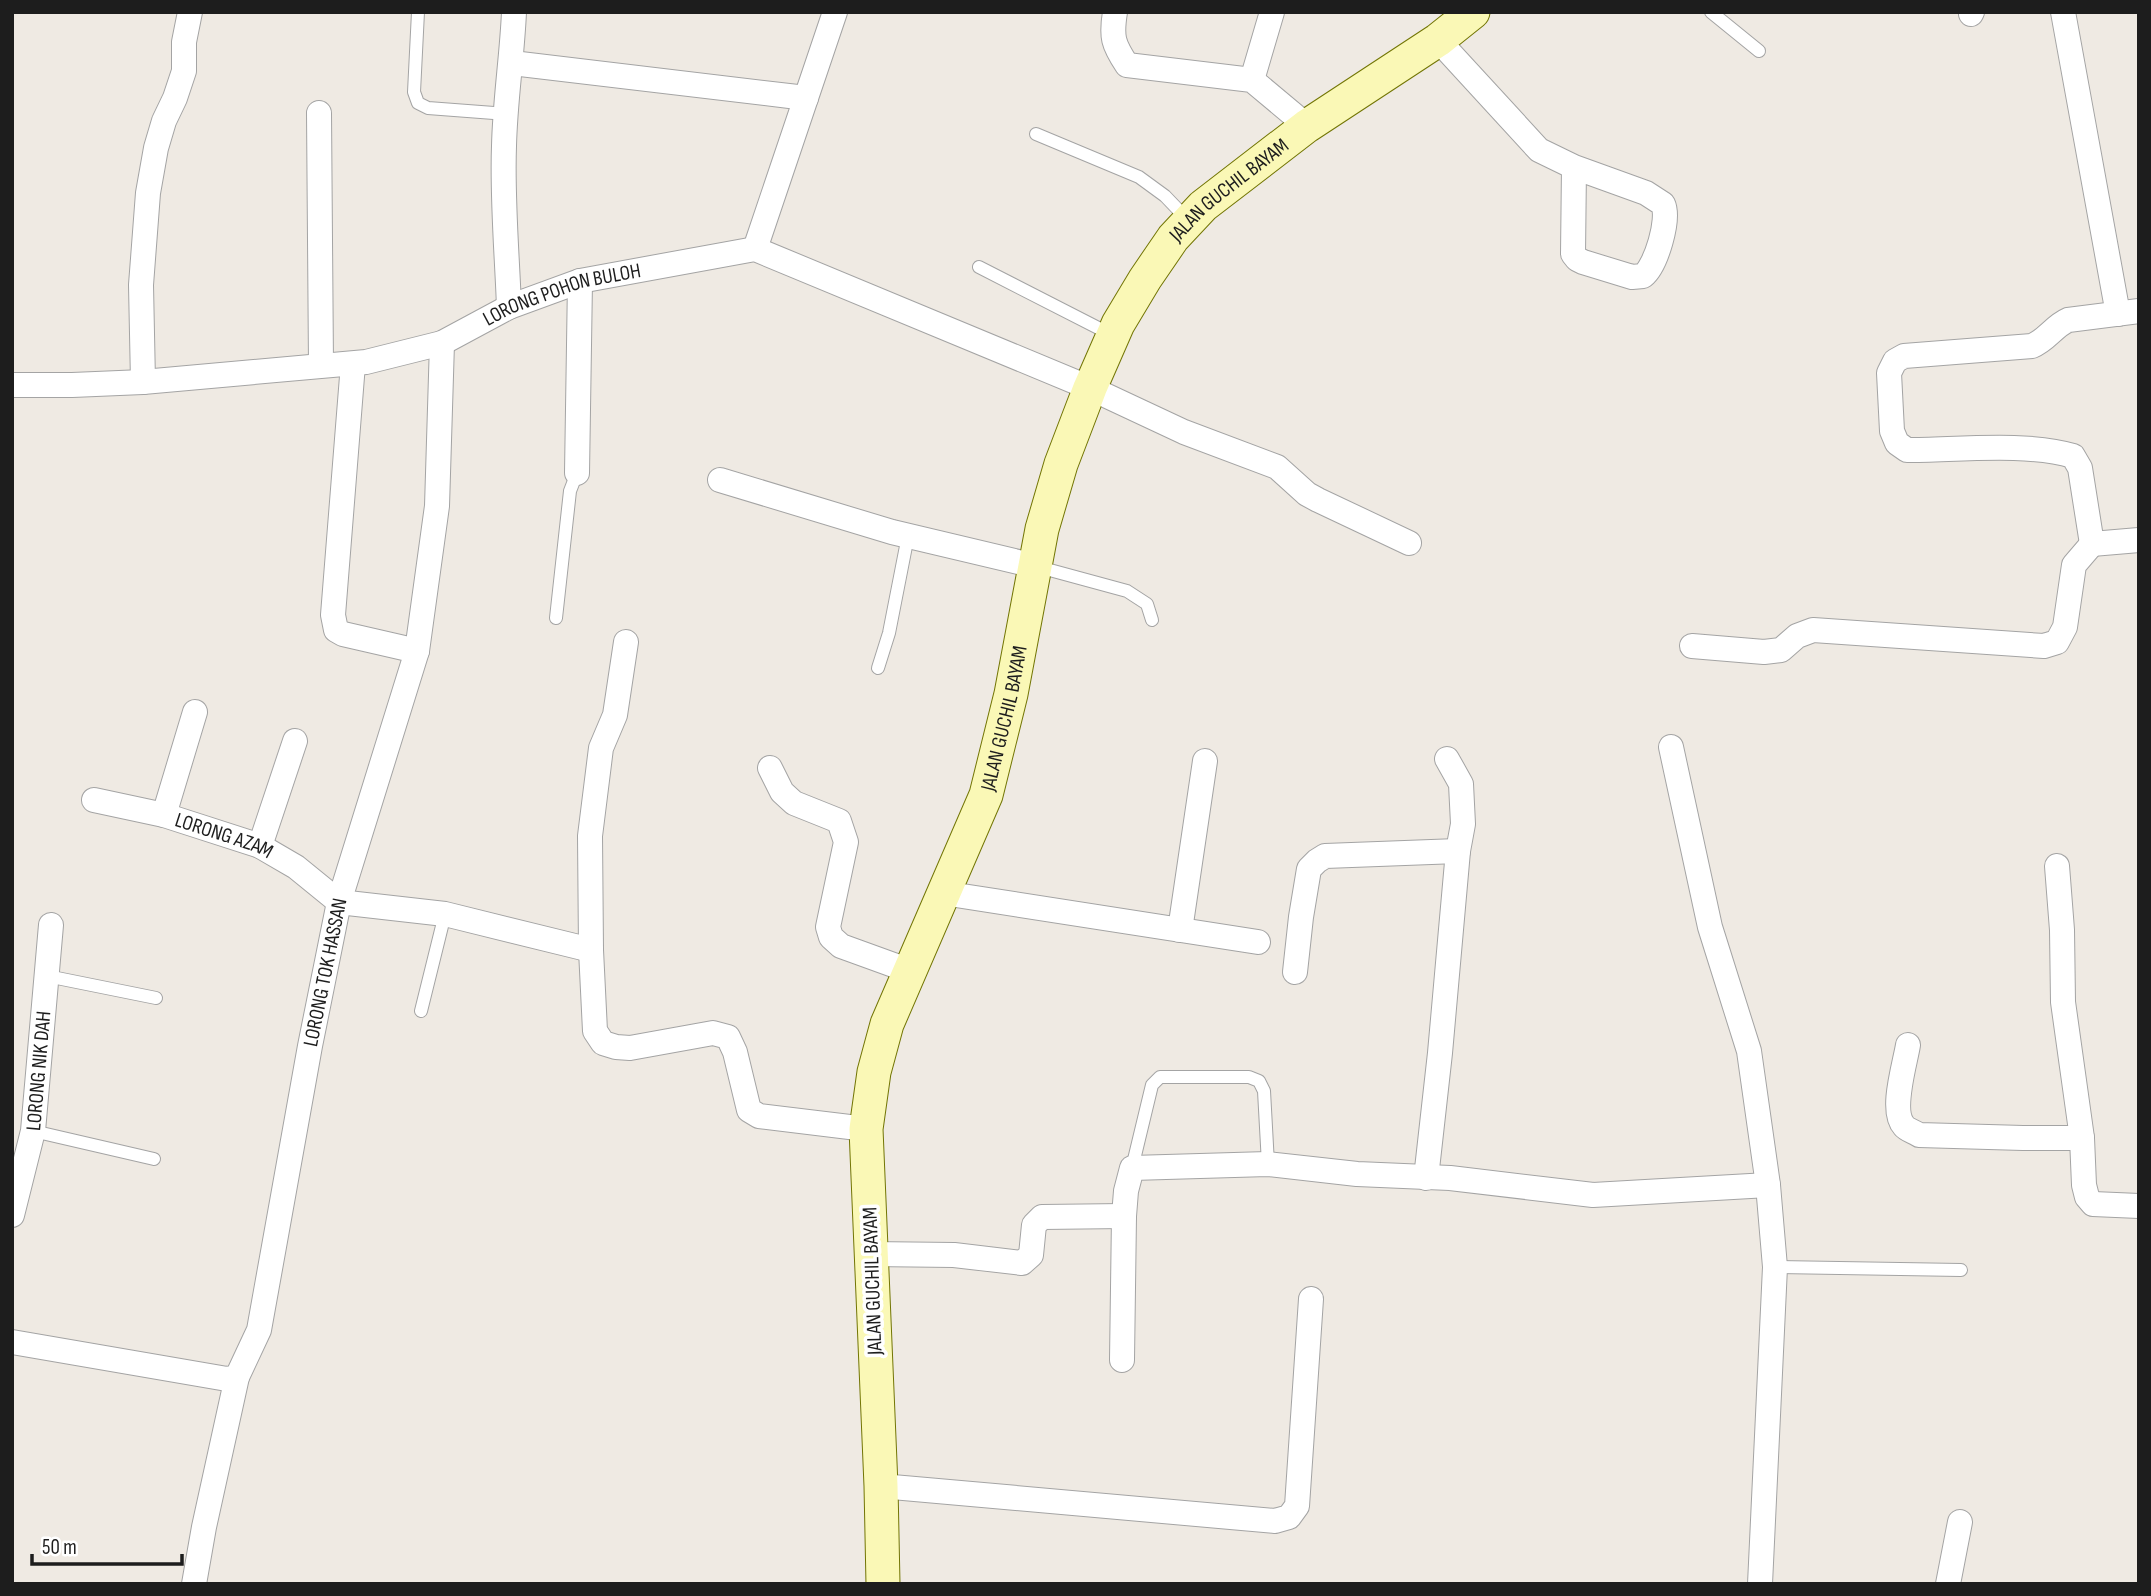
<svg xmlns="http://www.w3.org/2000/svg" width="2151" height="1596" font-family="'Sofia Sans Condensed',sans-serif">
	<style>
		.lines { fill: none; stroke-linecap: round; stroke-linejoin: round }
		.lane-casing { stroke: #a4a4a4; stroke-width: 14 }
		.street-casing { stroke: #a4a4a4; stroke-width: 26 }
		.secondary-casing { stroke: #727504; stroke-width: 35 }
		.lane { stroke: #fff; stroke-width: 12 }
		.street { stroke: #fff; stroke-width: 24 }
		.secondary { stroke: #faf8b6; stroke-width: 33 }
		.labels { text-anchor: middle; stroke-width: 7; stroke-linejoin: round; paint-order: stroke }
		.street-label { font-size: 21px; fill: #1d1d1d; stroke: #fff }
	</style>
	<rect width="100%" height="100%" fill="#efeae3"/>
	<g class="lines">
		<!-- lane casing -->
		<g class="lane-casing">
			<g id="lane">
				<polyline points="418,12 414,92 418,103 428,108 507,114"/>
				<polyline points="1711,12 1759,51"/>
				<polyline points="1036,134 1139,177 1165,196 1188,220"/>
				<polyline points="979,267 1112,335"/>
				<polyline points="1035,566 1127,591 1147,604 1152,620"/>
				<polyline points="556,618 570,491 577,473"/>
				<polyline points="878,668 889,633 908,536"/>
				<polyline points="47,976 156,998"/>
				<polyline points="421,1011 445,914"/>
				<polyline points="33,1131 154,1159"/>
				<polyline points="1132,1168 1152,1085 1160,1077 1249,1077 1259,1081 1264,1091 1268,1164"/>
				<polyline points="1775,1267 1961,1270"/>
			</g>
		</g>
		<!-- street casing -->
		<g class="street-casing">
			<g id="street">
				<path d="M1115 12C1111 37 1113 44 1127 65L1252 80 1307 126"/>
				<polyline points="2063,12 2118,314"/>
				<polyline points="1971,14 1972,12"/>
				<path d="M1438 40 1539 150 1574 167 1646 193 1663 204C1670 219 1656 266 1643 276L1632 277 1583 262 1577 259 1573 254 1574 167"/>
				<polyline points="512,63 806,98"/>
				<polyline points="1252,80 1272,12"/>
				<polyline points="319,113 321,365"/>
				<polyline points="755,249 835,12"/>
				<path d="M509 307C507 253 502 199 504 146 505 101 512 57 514 12"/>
				<path d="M2139 311 2068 320C2054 326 2047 340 2032 346L1904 356 1895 361 1889 373 1892 431 1897 443 1907 450C1956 450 2028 442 2073 456L2080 468 2092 544 2139 540"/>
				<polyline points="353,364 333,615 336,630 343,634 417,651"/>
				<polyline points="143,382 141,285 148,193 156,148 164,121 175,98 184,71 184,42 190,12"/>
				<path id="s1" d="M12 385H72L143 382 366 362 442 343 509 307 580 281 755 249 1090 388 1184 432 1277 467 1307 494 1318 500 1409 543"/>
				<polyline points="577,473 580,281"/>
				<polyline points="720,480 892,532 1035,566"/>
				<polyline points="626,642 615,715 601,748 590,836 591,950 595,1031 603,1043 616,1047 630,1048 713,1033 728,1037 735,1052 749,1110 759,1116 866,1129"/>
				<polyline points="1692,646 1764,652 1781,650 1797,636 1813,630 2044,646 2057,642 2065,627 2074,565 2092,544"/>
				<polyline points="1671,747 1710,927 1749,1051 1768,1185 1775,1267 1760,1584"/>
				<polyline points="770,768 782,792 794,803 839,821 846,842 828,927 831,937 841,946 910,971"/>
				<path id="s2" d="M94 800 164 815 260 846 296 867 339 902 445 914 591 950"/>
				<polyline points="164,815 195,712"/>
				<polyline points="260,846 295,741"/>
				<polyline points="2057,866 2062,930 2063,1002 2082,1138 2084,1185 2087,1197 2093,1204 2139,1206"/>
				<polyline points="943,893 1258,942"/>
				<polyline points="1180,930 1205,761"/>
				<polyline points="1295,972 1301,917 1309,869 1317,861 1325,856 1458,851"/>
				<path d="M1908 1045C1905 1064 1890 1111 1904 1126 1907 1130 1915 1132 1919 1135L2023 1138H2082"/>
				<polyline points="1426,1178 1440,1053 1458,851 1463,824 1461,784 1447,759"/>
				<path id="s3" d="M12 1215 33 1131 51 925"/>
				<polyline points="870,1254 954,1255 1022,1263 1031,1255 1034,1225 1042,1217 1124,1216"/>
				<path id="s4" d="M12 1342 227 1379 237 1377 259 1330 310 1046 339 902 417 651 437 506 442 343"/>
				<polyline points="1122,1360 1124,1216 1126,1191 1132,1168 1268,1164 1357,1174 1450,1178 1593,1195 1768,1185"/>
				<polyline points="881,1486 1275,1521 1289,1517 1297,1506 1311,1299"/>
				<polyline points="194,1584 204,1527 237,1377"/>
				<polyline points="1948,1584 1960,1522"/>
			</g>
		</g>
		<!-- secondary casing -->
		<g class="secondary-casing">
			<g id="secondary">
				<path id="s5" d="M883 1584 881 1486 866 1129 874 1072 887 1024 986 795 1011 694 1042 529 1061 464 1090 388 1118 324 1145 279 1173 238 1203 206 1307 126 1438 40 1473 12"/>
			</g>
		</g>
		<!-- lane -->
		<use href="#lane" class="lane"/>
		<!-- street -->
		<use href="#street" class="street"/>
		<!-- secondary -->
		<use href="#secondary" class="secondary"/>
	</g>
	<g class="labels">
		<!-- street labels -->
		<g class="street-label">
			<text dy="7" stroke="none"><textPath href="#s5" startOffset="1479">JALAN GUCHIL BAYAM</textPath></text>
			<text dy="7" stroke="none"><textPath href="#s1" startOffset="564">LORONG POHON BULOH</textPath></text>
			<text dy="7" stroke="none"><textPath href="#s5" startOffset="891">JALAN GUCHIL BAYAM</textPath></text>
			<text dy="7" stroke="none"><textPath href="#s2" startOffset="135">LORONG AZAM</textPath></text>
			<text dy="7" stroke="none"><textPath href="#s4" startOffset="644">LORONG TOK HASSAN</textPath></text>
			<text dy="7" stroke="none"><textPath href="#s3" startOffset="147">LORONG NIK DAH</textPath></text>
			<text transform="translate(872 1281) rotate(-92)" y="7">JALAN GUCHIL BAYAM</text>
		</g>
	</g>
	<!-- border -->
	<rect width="2151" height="1596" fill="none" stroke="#1d1d1d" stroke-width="28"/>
	<!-- scale -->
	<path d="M32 1554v10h150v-10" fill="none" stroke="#1d1d1d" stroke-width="3.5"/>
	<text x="42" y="1554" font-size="21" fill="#1d1d1d" stroke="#ffffff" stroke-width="5" paint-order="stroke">50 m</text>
</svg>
